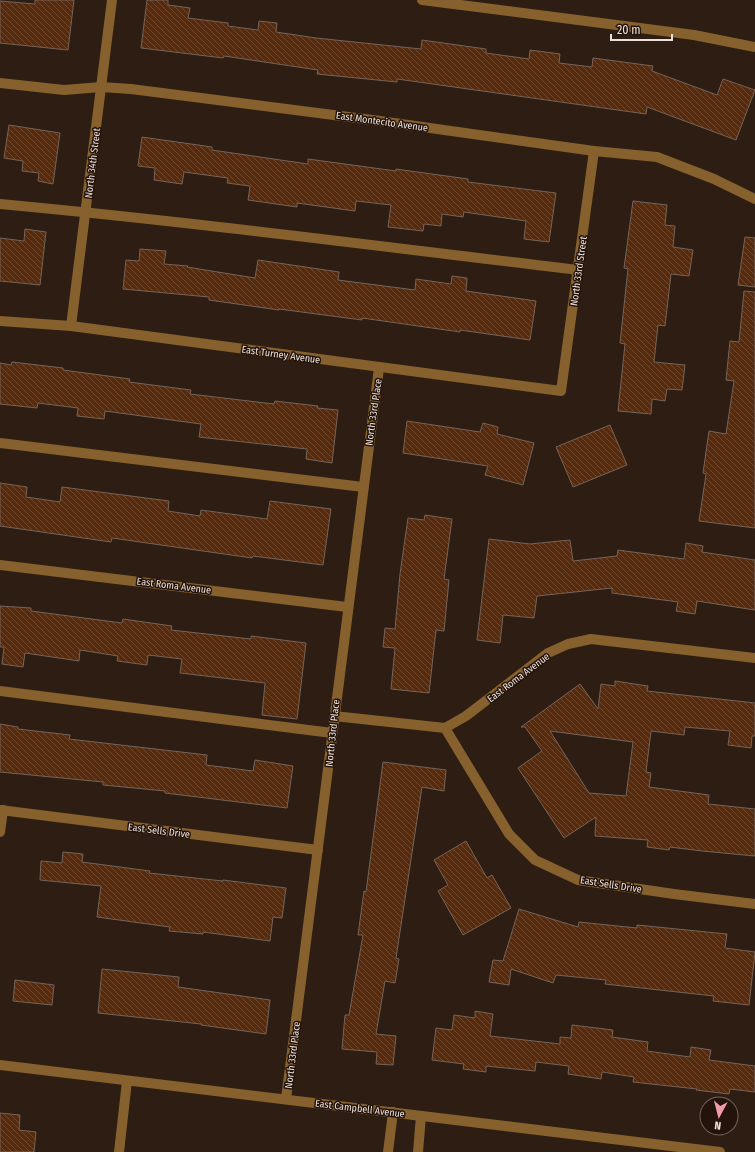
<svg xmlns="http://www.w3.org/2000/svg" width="755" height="1152" font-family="'Fira Sans Condensed',sans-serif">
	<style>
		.building { fill: url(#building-back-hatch); stroke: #776358; fill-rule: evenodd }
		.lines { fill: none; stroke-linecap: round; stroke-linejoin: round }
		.minor { stroke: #86612d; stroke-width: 10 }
		.labels { text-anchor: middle; stroke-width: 3; stroke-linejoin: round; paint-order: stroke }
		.street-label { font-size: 10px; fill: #ebe0d9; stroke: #23130a }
	</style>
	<defs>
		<pattern id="building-back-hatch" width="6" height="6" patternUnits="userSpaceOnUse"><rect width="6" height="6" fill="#562b0d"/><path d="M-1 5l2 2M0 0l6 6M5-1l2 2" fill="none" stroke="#6e4930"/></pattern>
	</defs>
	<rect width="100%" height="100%" fill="#2d1d13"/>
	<!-- building -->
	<g class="building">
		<polygon points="35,0 74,0 68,50 0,43 0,1 35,4"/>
		<polygon points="147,0 168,0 168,5 190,8 188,18 228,23 228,26 258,30 259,21 277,23 276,32 316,38 421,49 422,40 486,49 486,53 529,59 530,50 560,54 559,63 592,67 593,58 653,66 652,71 717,95 723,79 755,90 736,140 647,107 646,114 397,79 397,82 317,74 318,70 224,56 223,58 141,48"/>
		<polygon points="9,125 60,133 53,184 38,181 39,173 22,171 23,161 4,158"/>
		<polygon points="142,137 212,147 212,150 308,164 308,159 396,171 396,169 468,179 468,182 556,193 549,242 524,239 526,221 464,212 463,217 442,214 441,226 424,224 423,231 388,227 391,205 356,201 355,211 297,203 297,207 248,200 250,186 227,183 228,178 184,172 182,184 154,180 155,168 138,166"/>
		<polygon points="633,201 667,205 665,225 675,226 673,247 693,250 689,276 671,274 665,326 658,325 654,362 685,365 682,390 667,389 665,401 652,399 651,414 618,411 625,344 620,343 628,269 624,268"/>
		<polygon points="25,229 46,232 40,285 0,281 0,238 24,241"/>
		<polygon points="745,237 755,238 755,287 738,285"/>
		<polygon points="140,249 166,251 164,264 188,266 187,267 255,278 258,260 339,272 338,280 415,290 416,279 451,284 452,276 467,278 466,291 536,301 530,340 460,330 460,332 362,318 362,320 279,309 279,310 209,300 209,297 123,289 126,260 139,261"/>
		<polygon points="744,291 755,292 755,528 699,521 706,474 703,473 709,431 726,434 734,381 726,380 730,341 739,342"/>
		<polygon points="12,362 63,368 63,370 130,379 129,382 191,390 190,394 274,404 275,401 318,406 317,408 338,410 332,463 306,459 307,449 199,437 201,424 105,411 104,419 77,416 78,408 38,403 37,408 0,404 0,363 11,365"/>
		<polygon points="407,421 480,432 483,423 498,427 497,434 534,443 523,485 485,475 488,466 403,453"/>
		<polygon points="610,425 627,465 573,487 556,447"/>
		<polygon points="0,483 27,487 26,497 60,502 62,487 169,501 168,511 200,516 201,510 267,519 270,501 331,509 323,565 253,556 252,558 112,538 111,542 0,526"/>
		<polygon points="425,515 452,519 444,579 449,580 444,631 436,630 429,693 391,689 395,648 383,647 385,628 395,629 400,574 408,518 424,520"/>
		<polygon points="489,539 530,544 570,540 573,561 617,556 618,550 684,559 686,543 703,546 702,552 755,560 755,610 697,601 695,614 676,611 678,602 612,593 612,588 537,596 534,618 503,615 500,643 477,640"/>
		<polygon points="0,606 31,608 31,611 122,623 123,619 172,626 171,630 251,639 251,636 306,643 297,719 262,715 265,683 180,673 182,659 148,655 147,665 117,661 118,656 80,650 79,661 25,653 23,667 2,664 4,647 0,647"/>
		<path d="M615 681 648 686 647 691 755 703V736H752L751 748 728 745 730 731 685 727 684 735 651 731 646 772 651 773 649 787 709 795 708 804 755 809V856L702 851 670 847 669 850 647 847 648 840 595 836 596 817 564 838 518 768 542 751 525 727H521L580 684 598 709 601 684 615 686ZM550 731 633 742 626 796 589 793Z"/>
		<polygon points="0,724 18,727 18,729 70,735 69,739 207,755 206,765 253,771 255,760 293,766 287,808 165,793 165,791 103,785 103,782 0,772"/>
		<polygon points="383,762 446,770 444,791 422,787 396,958 399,959 395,983 385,981 376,1034 396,1036 393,1065 376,1064 377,1052 342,1049 345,1015 349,1015 363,935 358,935 364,891 366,892"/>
		<polygon points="466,841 487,878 492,875 511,908 463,935 438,891 448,885 434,860"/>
		<polygon points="63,852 83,854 82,862 150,871 149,873 223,881 223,880 286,888 282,918 273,917 270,941 203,932 203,934 169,931 170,927 97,917 101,886 40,880 41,861 62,863"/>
		<polygon points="519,909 578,927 579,922 637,928 637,925 727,934 725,948 755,952 749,1005 713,1001 714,996 605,984 606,980 556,975 553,983 511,969 509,985 489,982 493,960 503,961"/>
		<polygon points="102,969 179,977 178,987 270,1000 266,1034 201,1025 201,1024 98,1013"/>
		<polygon points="15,980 54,985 52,1005 13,1001"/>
		<polygon points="475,1011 493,1014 490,1036 560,1044 560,1037 571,1038 572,1025 613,1030 612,1037 648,1042 647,1051 690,1057 691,1047 711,1050 709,1060 755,1066 755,1092 730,1089 729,1094 696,1090 697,1089 633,1082 634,1077 602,1072 601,1079 568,1074 569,1066 536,1062 535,1071 486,1066 486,1072 463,1069 464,1064 432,1060 436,1028 452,1030 454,1015 475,1018"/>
		<polygon points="0,1113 20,1115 19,1130 36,1132 34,1152 0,1152"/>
	</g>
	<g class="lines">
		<!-- minor -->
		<g class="minor">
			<polyline points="422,0 694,35 755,47"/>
			<polyline points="0,83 64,90 101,87 131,89 380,121 594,151 657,157 714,179 755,199"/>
			<path d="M0 204C193 222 386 247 578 270"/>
			<polyline points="0,321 71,326 561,391 594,151"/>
			<polyline points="71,326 112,0"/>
			<polyline points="0,443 363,487"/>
			<polyline points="0,565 347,607"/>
			<polyline points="0,691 332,733"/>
			<polyline points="334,716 445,728 466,716 548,653 568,644 591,639 755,658"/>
			<polyline points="445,728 509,834 535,860 578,880 674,894 755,904"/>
			<polyline points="0,810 318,850"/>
			<polyline points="0,832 3,810"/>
			<polyline points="0,1065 720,1152"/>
			<path d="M286 1099C318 855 346 611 379 368"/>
			<polyline points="119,1152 127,1081"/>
			<polyline points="388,1152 393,1112"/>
			<polyline points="418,1152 421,1116"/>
		</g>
	</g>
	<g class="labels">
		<!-- street labels -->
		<g class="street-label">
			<text transform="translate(382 121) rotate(8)" y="4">East Montecito Avenue</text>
			<text transform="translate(92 163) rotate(-83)" y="4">North 34th Street</text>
			<text transform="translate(578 271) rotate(-82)" y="4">North 33rd Street</text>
			<text transform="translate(281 354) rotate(8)" y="4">East Turney Avenue</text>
			<text transform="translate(373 412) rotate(-82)" y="4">North 33rd Place</text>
			<text transform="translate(174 585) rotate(7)" y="4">East Roma Avenue</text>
			<text transform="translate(518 677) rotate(-37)" y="4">East Roma Avenue</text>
			<text transform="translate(332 733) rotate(-84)" y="4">North 33rd Place</text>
			<text transform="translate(159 830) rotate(7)" y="4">East Sells Drive</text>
			<text transform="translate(611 884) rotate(9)" y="4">East Sells Drive</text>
			<text transform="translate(292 1055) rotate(-83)" y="4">North 33rd Place</text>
			<text transform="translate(360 1108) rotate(7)" y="4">East Campbell Avenue</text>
		</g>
	</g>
	<!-- north arrow -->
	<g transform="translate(719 1116) rotate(187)"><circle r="19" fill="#23130a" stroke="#73655d"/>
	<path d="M0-3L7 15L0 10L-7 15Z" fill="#f39aaa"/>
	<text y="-6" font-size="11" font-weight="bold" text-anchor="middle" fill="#ebe0d9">N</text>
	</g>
	<!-- scale -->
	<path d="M611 34v6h61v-6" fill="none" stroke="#ebe0d9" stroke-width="2"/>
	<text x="617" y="34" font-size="12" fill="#ebe0d9" stroke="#23130a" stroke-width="3" paint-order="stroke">20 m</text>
</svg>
